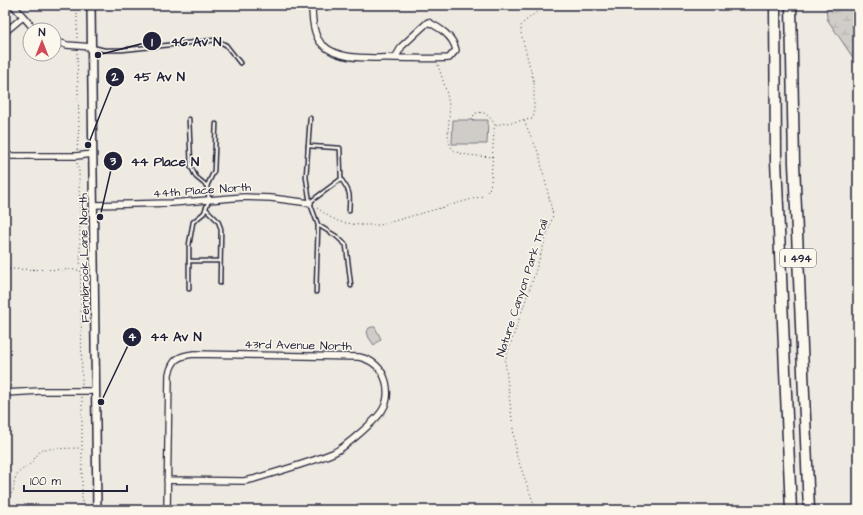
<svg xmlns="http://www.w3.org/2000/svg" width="863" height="515" font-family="'Architects Daughter',sans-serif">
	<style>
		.wetland { fill: url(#wetland-marsh); stroke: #797882 }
		.park { fill: #d0cdc9; stroke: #797882 }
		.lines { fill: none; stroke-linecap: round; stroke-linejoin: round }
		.service-casing { stroke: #22223b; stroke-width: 5.5 }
		.minor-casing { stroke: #22223b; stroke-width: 8 }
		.tertiary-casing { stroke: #22223b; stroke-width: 10 }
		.motorway-casing { stroke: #22223b; stroke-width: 13 }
		.path { stroke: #22223b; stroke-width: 1; stroke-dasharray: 1 3; stroke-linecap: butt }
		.service { stroke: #fbf7ec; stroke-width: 2.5 }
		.minor { stroke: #fbf7ec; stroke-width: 5.5 }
		.tertiary { stroke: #fbf7ec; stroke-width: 7 }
		.motorway { stroke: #fbf7ec; stroke-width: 10 }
		.labels { text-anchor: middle; stroke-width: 3; stroke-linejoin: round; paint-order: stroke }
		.shield { fill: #fbf7ec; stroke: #636270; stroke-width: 1 }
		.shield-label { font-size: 11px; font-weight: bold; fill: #22223b }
		.street-label { font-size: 12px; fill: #22223b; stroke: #fbf7ec }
		.leader { fill: none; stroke: #22223b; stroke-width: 1.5 }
		.callout-dot { fill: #22223b; stroke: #fbf7ec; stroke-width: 1.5 }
		.mark-label { font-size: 12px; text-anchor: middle; font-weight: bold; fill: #fff }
		.callout-label { font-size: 13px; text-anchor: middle; font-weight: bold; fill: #22223b; stroke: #fbf7ec; stroke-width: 3; stroke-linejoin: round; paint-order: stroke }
	</style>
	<defs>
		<pattern id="wetland-marsh" width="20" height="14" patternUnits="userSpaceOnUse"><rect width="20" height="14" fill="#d0cdc9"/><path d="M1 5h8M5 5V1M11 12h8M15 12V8" fill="none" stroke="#b2b0ae"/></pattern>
	</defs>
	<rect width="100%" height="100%" fill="#eeeae2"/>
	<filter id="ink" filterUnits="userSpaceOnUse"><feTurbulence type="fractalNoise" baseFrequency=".025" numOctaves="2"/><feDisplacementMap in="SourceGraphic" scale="8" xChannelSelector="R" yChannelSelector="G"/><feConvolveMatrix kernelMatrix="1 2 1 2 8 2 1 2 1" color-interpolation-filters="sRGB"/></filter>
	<g filter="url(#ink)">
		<!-- wetland -->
		<polygon class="wetland" points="826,5 858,5 858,65 827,19"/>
		<!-- park -->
		<g class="park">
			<polygon points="453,120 488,120 487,144 452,144"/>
			<polygon points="372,327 375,327 381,339 374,345 369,338 367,332 369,328"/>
		</g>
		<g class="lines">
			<!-- service casing -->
			<g class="service-casing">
				<g id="service">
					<polyline points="92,47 104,50 122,50 216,40 226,45 240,63"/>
					<polyline points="310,118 306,177 310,203 318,225 316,292"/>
					<polyline points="189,119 191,167 196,177 207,186"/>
					<polyline points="308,146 340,148 341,179 310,202"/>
					<path d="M341 179C351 193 350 194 349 211"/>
					<polyline points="206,209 218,221 221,229 220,283"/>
					<polyline points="318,225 336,236 346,245 351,286"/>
					<polyline points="189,261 220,261"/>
					<polyline points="189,289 189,245 193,222 204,213 209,200 207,186 214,171 216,124"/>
				</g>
			</g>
			<!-- minor casing -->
			<g class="minor-casing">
				<g id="minor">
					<polyline points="13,5 35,30"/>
					<path d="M312 5C312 17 313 37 323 45 341 62 372 57 394 58 413 58 431 59 449 58L456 50C453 36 440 28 428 22L402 46 395 58"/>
					<polyline points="5,32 23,17"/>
					<polyline points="54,41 67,45 92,47"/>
					<polyline points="5,156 76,156 93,154"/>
					<polyline points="94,205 172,203 244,197 271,198 310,203"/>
					<polyline points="5,393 40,391 96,391"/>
					<path d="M167 510 169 374C173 359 178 356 194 354L359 357C373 360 382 368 386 382 388 391 388 401 383 409 378 419 344 448 333 453 309 463 279 471 254 479L244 481 167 480"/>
				</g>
			</g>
			<!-- tertiary casing -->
			<g class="tertiary-casing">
				<polyline id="tertiary" points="91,5 97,510"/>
			</g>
			<!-- motorway casing -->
			<g class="motorway-casing">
				<g id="motorway">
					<polyline points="775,5 776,160 791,510"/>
					<polyline points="791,5 794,163 809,510"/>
				</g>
			</g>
			<!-- path -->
			<g class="path">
				<polyline points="77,5 77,38"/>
				<path d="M438 65C442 78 448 93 449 107 451 119 443 143 455 151 463 156 482 156 492 157"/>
				<path d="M473 120 474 114C485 109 490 117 495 125"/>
				<polyline points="524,121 539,154 553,215 534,276 505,360 516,454 536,510"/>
				<polyline points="77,150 79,125 77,52"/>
				<polyline points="77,163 79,171 82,384"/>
				<polyline points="317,208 330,217 340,222 359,225 380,225 483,196 489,190 491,183 494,129 495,126 500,124 532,119 534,115 534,83 521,33 521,26 524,22 546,5"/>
				<polyline points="5,269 80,270"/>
				<polyline points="82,397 82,510"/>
				<path d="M5 499C19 491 10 485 17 475 20 470 26 468 30 464 34 460 37 454 42 449L81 448"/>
			</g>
			<!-- service -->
			<use href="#service" class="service"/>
			<!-- minor -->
			<use href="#minor" class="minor"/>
			<!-- tertiary -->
			<use href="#tertiary" class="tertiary"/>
			<!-- motorway -->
			<use href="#motorway" class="motorway"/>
		</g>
	</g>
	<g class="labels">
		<!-- shield labels -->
		<rect class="shield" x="780" y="249" width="36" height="18" rx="3"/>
		<g class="shield-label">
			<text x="798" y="262">I 494</text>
		</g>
		<!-- street labels -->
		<g class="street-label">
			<text transform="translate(202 190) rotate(-4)" y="4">44th Place North</text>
			<text transform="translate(84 258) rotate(-91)" y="4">Fernbrook Lane North</text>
			<text transform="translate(522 288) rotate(-72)" y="4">Nature Canyon Park Trail</text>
			<text transform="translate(298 345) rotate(1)" y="4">43rd Avenue North</text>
		</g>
	</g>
	<!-- callouts -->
	<path class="leader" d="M98 55L152 41M88 145L115 77M100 217L113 161M101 402L132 337"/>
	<g class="callout-dot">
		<circle cx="98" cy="55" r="4"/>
		<circle cx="88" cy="145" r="4"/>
		<circle cx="100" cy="217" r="4"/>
		<circle cx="101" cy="402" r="4"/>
		<circle cx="152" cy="41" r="10"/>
		<circle cx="115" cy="77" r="10"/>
		<circle cx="113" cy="161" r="10"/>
		<circle cx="132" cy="337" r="10"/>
	</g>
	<g class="mark-label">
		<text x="152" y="46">1</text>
		<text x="115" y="81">2</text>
		<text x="113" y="165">3</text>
		<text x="132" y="341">4</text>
	</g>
	<g class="callout-label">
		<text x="196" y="46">46 Av N</text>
		<text x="159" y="81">45 Av N</text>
		<text x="165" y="166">44 Place N</text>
		<text x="176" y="341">44 Av N</text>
	</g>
	<!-- margin -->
	<rect width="863" height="515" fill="none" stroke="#fbf7ec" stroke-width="20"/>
	<rect x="10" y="10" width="843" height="495" fill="none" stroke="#22223b" stroke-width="1.5" filter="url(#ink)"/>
	<!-- north arrow -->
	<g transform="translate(42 42)"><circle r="19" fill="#fbf7ec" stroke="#a4a2a5"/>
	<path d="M0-3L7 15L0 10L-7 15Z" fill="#d1495b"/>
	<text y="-6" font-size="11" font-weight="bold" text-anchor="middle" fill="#22223b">N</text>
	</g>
	<!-- scale -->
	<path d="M24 485v6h103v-6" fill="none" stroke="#22223b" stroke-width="2"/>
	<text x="30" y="485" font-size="12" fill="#22223b" stroke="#fbf7ec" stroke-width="3" paint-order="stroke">100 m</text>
</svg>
